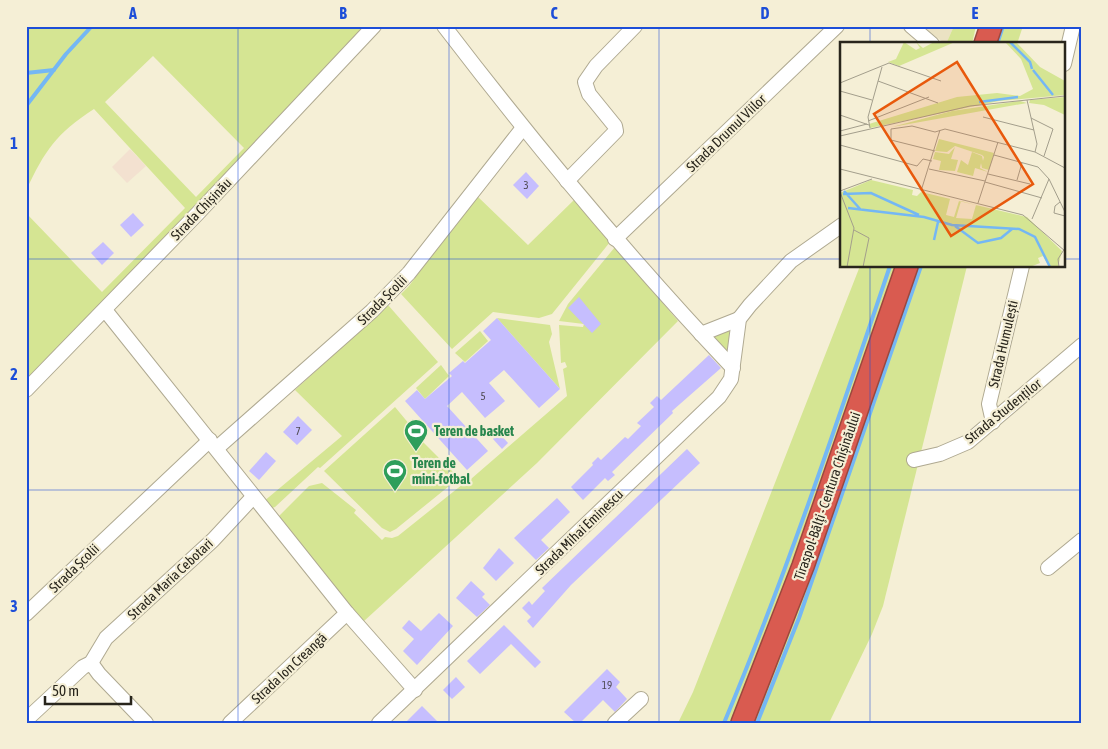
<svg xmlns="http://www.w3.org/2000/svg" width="1108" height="749" font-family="'Asap Condensed',sans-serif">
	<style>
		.built { fill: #ebe2c3 }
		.industrial { fill: #f3e1d0 }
		.green { fill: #d5e593; fill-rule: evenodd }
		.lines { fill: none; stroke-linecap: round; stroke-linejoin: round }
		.stream { stroke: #74b7f4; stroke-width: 4 }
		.building { fill: #c6befe }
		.minor-casing { stroke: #afa991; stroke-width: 16 }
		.highway-casing { stroke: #9b483e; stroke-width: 24 }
		.minor { stroke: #fff; stroke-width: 14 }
		.highway { stroke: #d95b50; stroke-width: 21 }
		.grid { fill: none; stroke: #1d4ed8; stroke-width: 1; stroke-opacity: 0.55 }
		.labels { text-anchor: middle; stroke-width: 4.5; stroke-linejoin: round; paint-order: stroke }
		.number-label { font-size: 11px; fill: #504b54 }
		.street-label { font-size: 14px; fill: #28251c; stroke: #f5efd6 }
		.leisure-label { font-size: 14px; font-weight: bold; fill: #27864d; stroke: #f5efd6; text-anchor: start }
		.inset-river { fill: none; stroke: #74b7f4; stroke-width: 2.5 }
		.inset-road { fill: none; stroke: #a39e8c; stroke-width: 1 }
		.view { fill: #e8590c; fill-opacity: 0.15; stroke: #e8590c; stroke-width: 2.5 }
		.inset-edge { fill: none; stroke: #28251c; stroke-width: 2.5 }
		.neatline { fill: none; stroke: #1d4ed8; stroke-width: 2 }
		.grid-label { font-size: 16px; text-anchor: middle; font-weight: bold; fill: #1d4ed8 }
	</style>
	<rect width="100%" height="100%" fill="#f5efd6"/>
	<!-- built -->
	<polygon class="built" points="921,26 954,26 946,44"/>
	<!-- industrial -->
	<polygon class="industrial" points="130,149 146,166 127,183 112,167"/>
	<!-- green -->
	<g class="green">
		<path d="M26 26H367L26 381V213L102 292 185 208 94 109C56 134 45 150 26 191ZM153 56 244 148 196 197 105 102Z"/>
		<polygon points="954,26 976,26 972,44 946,44"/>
		<polygon points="996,26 1023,26 1017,44 990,44"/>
		<polygon points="476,195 528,245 575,199 610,242 552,314 539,318 493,312 452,349 401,294 409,286"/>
		<polygon points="615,247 678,321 537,463 363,622 277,518 309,486 322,483 356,510 354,513 382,540 385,537 392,538 398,536 463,484 464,485 567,396 563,369 567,367 565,362 561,363 559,325 583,327 584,324 559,321 568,304"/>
		<polygon points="860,266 897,266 810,521 732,723 678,723 693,692"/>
		<polygon points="913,266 967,266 883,606 872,634 829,723 747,723"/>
		<polygon points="388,305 438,362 320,468 318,467 275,507 269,509 263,502 342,436 295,390"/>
		<polygon points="497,318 550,325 552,334 549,342 560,389"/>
		<polygon points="734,327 729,352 725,352 712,336"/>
		<polygon points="480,331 488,341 465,362 455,353"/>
		<polygon points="441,365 449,376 425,399 416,388"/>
		<polygon points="395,407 410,425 412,431 459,478 396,529 390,532 382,528 324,471"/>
	</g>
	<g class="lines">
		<!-- stream -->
		<g class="stream">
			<polyline points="997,44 1003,26"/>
			<polyline points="26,73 54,70"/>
			<polyline points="26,106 66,54 92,26"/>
			<path d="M724 723C787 573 838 420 890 266"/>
			<polyline points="757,723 799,618 921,266"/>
		</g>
	</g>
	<!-- building -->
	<g class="building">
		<polygon points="526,172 539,186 527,199 513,185"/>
		<polygon points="133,213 144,225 131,237 120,225"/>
		<polygon points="103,242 114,253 102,265 91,253"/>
		<polygon points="579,297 601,324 592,333 568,308"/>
		<polygon points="497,318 560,389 539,408 504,370 489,383 505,401 485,418 462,392 447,406 488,451 467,470 405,401 417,390 425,399 452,376 449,373 463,361 465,363 491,340 483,331"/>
		<polygon points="709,355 721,368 672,411 673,413 612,472 615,475 608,481 605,478 583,500 571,487 593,465 592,463 598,457 601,460 625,437 628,439 641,426 637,423 654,407 650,403 657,396 661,400"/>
		<polygon points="298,416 312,430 297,445 283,432"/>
		<polygon points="499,433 508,443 502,449 493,439"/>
		<polygon points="687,449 700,463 571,585 533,628 527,621 531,617 522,608 529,601 532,605 545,591 542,588"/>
		<polygon points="266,452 276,461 259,480 249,471"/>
		<polygon points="557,498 570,512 541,540 549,548 536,560 514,538"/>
		<polygon points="499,548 514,563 496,581 483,568"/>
		<polygon points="471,581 485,594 482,597 490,605 477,617 456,598"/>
		<polygon points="439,613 453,626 417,665 403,651 414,639 402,628 409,620 421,631"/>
		<polygon points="504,625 541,662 535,668 511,644 480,674 467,661"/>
		<polygon points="607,669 620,682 616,687 627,699 615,712 603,700 580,723 576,723 564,712"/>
		<polygon points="456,677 465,687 452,699 443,690"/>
		<polygon points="422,706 439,723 405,723"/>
	</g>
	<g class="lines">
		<!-- minor casing -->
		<g class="minor-casing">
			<g id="minor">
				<path d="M444 26C535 145 630 259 733 368"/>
				<polyline points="911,26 932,44"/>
				<polyline points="1064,64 1073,26"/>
				<polyline points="567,181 616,131 615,126 589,94 585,82 596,66 635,26"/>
				<polyline points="615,239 837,26"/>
				<polyline points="105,310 347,613 415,690"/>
				<polyline points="701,334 739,319"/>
				<polyline points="26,390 198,213 374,26"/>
				<polyline points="993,422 989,404 1022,266"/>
				<polyline points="217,448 372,311 409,273 522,129"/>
				<polyline points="914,460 940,454 968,442 1082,345"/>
				<polyline points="1048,568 1082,540"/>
				<polyline points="26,614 210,440"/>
				<polyline points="91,663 99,674 146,723"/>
				<polyline points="26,720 83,667 91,663 106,638 213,540 253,497"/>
				<polyline points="230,723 347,613"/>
				<polyline points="379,723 719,397 731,379 739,319 750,305 791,261 842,225"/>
				<polyline points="615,723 641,699"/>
			</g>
		</g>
		<!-- highway casing -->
		<g class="highway-casing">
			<g id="highway">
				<polyline points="985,44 991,26"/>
				<polyline points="742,723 803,566 907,266"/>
			</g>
		</g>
		<!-- minor -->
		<use href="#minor" class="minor"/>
		<!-- highway -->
		<use href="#highway" class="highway"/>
	</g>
	<!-- grid -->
	<path class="grid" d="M238 26V723M449 26V723M659 26V723M870 26V44M26 259H842M1064 259H1082M870 266V723M26 490H1082"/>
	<!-- icons -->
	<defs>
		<g id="stadium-pin" transform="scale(1.25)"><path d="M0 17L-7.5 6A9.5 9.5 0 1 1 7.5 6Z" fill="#2e9e5b" stroke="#f5efd6"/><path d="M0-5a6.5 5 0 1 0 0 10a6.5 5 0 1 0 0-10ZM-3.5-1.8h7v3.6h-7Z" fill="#fff"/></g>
	</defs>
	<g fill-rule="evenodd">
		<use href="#stadium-pin" x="416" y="431"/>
		<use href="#stadium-pin" x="395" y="471"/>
	</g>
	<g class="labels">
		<!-- number labels -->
		<g class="number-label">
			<text x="526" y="189">3</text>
			<text x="483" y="400">5</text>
			<text x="298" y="435">7</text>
			<text x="607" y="689">19</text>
		</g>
		<!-- street labels -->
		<g class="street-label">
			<text transform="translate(726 133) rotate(-44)" y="5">Strada Drumul Viilor</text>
			<text transform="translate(201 209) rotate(-46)" y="5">Strada Chișinău</text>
			<text transform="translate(382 300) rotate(-45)" y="5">Strada Școlii</text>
			<text transform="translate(1003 344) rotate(-77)" y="5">Strada Humulești</text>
			<text transform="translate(1003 411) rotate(-39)" y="5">Strada Studenților</text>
			<text transform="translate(827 496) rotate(-71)" y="5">Tiraspol-Bălţi - Centura Chișinăului</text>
			<text transform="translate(579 532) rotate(-44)" y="5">Strada Mihai Eminescu</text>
			<text transform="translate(74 568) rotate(-44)" y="5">Strada Școlii</text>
			<text transform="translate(170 579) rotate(-43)" y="5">Strada Maria Cebotari</text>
			<text transform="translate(289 668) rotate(-43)" y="5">Strada Ion Creangă</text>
		</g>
		<!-- leisure labels -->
		<g class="leisure-label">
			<text x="434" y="436">Teren de basket</text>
			<text x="412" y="468">Teren de<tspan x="412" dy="16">mini-fotbal</tspan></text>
		</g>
	</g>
	<!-- overview -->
	<g transform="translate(840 42)">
		<rect width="225" height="225" fill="#f5efd6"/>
		<path d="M64 0 76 8 80 6 76 0 83 6 94 0H115L59 24 48 20 56 17ZM165 0H176L200 25 225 39V53L159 59 30 86 29 82 117 55 157 51 180 54 193 47 181 17ZM225 55V73L204 63 189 61 190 58ZM180 59 187 61 52 85 112 69ZM99 97 154 111 149 128 142 126 141 121 140 126 148 130 135 126 133 134 117 130 121 118 128 123 132 110 142 114 143 119 144 115 142 113 115 104 107 110 95 109ZM115 105 111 117 118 118 115 129 99 128 101 119 93 117 95 110 109 112ZM31 138 73 148 72 153 77 154 81 150 187 175 222 209 218 225H209L203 214 198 216 200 221 190 225H0V151ZM110 157 119 159 114 175 106 173ZM121 159 136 163 132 177 116 176Z" fill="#d5e593" fill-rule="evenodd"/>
		<path class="inset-river" d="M170 0 190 20 192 27M193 28 213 53M139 60 178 55M4 149 21 168M3 152 31 151 79 173M8 166 84 175 112 183 179 187 195 195 210 225M115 184 138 201 161 196 172 187M94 198 98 180"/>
		<path class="inset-road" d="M38 39 98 61M0 41 49 21 101 39M0 49 32 58M187 58 197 102 195 110M0 73 29 83M143 75 194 88M191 76 213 87 204 114M28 79 89 55M30 86 28 75 42 25M51 87 72 84 95 90 105 87 195 110 225 126M51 87V98L95 109M0 89 27 82M0 94 130 64 225 54M0 103 77 124 83 117 92 119M154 113 198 125 209 137 225 170M0 127 183 173 225 209M89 127 145 139M148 132 190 142M177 138 182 121M145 140 202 156M0 149 32 137M81 149 100 88M0 150 14 186 7 225M220 160 215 164 214 171 225 174M138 161 158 100M192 177 209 137M14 188 29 196 23 225M219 225 218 217 225 206"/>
		<path class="view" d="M117 20 193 142 111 194 34 72Z"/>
		<rect width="225" height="225" class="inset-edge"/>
	</g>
	<!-- border -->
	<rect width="1108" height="749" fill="none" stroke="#f5efd6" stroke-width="55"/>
	<!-- scale -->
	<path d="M45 696v8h86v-8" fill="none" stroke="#28251c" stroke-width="2.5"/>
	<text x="52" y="696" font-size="15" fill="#28251c" stroke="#f5efd6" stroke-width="4" paint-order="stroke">50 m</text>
	<rect x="28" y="28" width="1052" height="694" class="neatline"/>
	<g class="grid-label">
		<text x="133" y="19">A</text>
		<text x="343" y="19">B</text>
		<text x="554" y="19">C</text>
		<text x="765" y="19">D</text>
		<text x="975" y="19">E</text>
		<text x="14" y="149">1</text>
		<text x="14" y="380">2</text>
		<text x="14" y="612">3</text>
	</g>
</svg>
